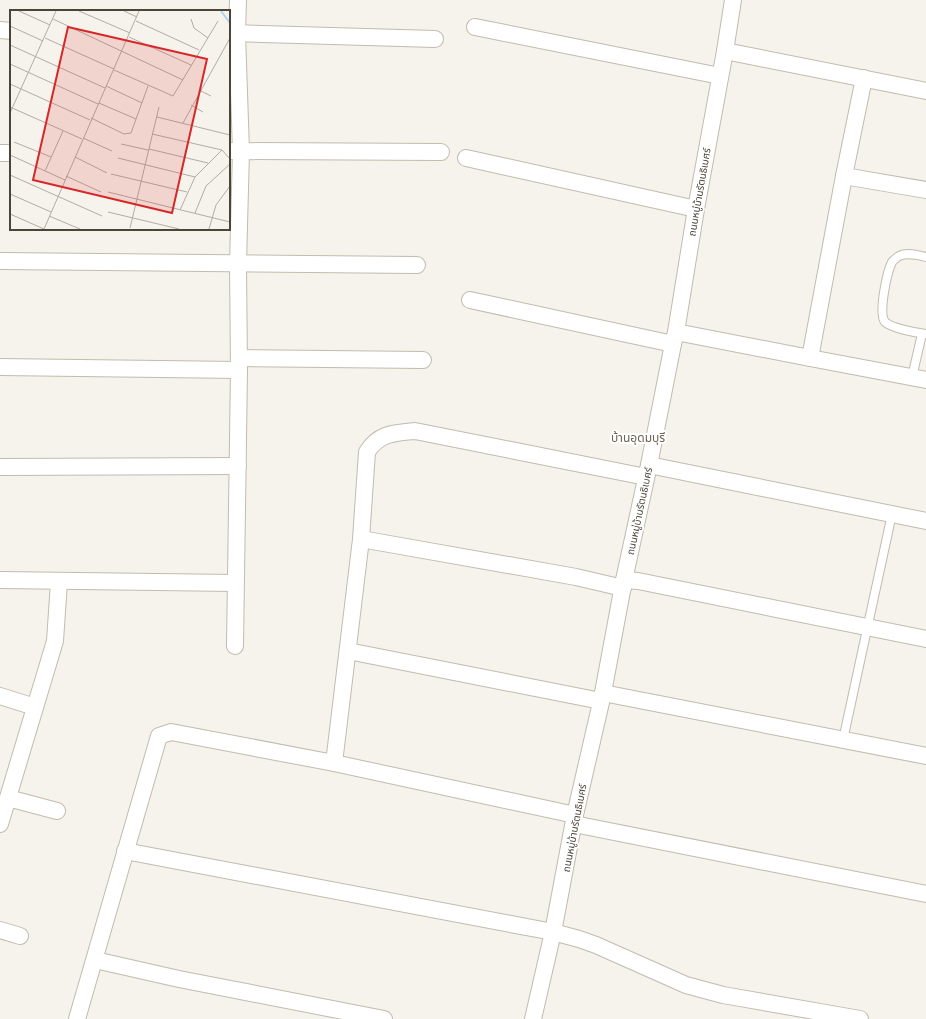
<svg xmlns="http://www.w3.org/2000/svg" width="926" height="1019" font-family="Mulish,'Noto Sans Thai',sans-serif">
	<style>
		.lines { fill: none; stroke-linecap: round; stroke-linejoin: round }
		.lane-casing { stroke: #c2bbae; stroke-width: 10 }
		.street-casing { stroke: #c2bbae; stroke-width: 18 }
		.lane { stroke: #fff; stroke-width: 8 }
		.street { stroke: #fff; stroke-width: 16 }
		.labels { text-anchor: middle; stroke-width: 4; stroke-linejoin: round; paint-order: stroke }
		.street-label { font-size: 10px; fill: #4b4439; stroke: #fff }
		.quarter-label { font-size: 12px; fill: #6e6250; stroke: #fff }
		.inset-river { fill: none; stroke: #a9d4f2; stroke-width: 2 }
		.inset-road { fill: none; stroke: #b2ada4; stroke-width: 1 }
		.view { fill: #d62828; fill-opacity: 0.15; stroke: #d62828; stroke-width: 2 }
		.inset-edge { fill: none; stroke: #4b4439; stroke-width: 2 }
	</style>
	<rect width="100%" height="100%" fill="#f6f3ec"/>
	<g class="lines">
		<!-- lane casing -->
		<g class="lane-casing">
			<g id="lane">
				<path d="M926 257C918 255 907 252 899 256 897 257 894 260 892 262 887 272 878 313 885 322 891 328 917 333 926 334"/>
				<polyline points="912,377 922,334"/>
				<polyline points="843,740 892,514"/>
			</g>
		</g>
		<!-- street casing -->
		<g class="street-casing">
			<g id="street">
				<polyline points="475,27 720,76"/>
				<polyline points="0,30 11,31"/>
				<polyline points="229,33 435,39"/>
				<polyline points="725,51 926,91"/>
				<polyline points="229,151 441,152"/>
				<polyline points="0,153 11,153"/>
				<polyline points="466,158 696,209"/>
				<polyline points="844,176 926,190"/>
				<polyline points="0,261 417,265"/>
				<polyline points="470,300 673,344"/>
				<polyline points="676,332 810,358 926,380"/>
				<polyline points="239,358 423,360"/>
				<polyline points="810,358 844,176 864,78"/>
				<polyline points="0,367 239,370"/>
				<polyline points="649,465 926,521"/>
				<polyline points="0,467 238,466"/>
				<polyline points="361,539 576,577 623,588"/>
				<polyline points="0,580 235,583"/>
				<polyline points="624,580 638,581 926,639"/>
				<polyline points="235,646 239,370 238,264 241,151 237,34 238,0"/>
				<polyline points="348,651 601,701"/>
				<polyline points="603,693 926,756"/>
				<polyline points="0,696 35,707"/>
				<path d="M334 763 361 539 367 452C379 433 394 433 415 431L646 477"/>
				<polyline points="8,798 57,811"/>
				<polyline points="0,824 55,641 59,582"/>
				<polyline points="574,824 926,894"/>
				<polyline points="125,851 553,932 579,939 596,945 686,985 723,995 860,1019"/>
				<polyline points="0,930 20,936"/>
				<polyline points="95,960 179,979 384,1019"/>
				<polyline points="77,1019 159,736 171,732 334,763 575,815"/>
				<polyline points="533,1019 553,932 575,815 602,698 624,580 649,465 673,344 676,332 696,209 725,51 733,0"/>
			</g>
		</g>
		<!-- lane -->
		<use href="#lane" class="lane"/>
		<!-- street -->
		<use href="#street" class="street"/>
	</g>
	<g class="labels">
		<!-- street labels -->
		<g class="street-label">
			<text transform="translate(699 192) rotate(-80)" y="4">ถนนหมู่บ้านรัตนธิเบศร์</text>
			<text transform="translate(639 511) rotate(-78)" y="4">ถนนหมู่บ้านรัตนธิเบศร์</text>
			<text transform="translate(574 828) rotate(-79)" y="4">ถนนหมู่บ้านรัตนธิเบศร์</text>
		</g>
		<!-- quarter labels -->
		<g class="quarter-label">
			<text x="638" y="442">บ้านอุดมบุรี</text>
		</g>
	</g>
	<!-- overview -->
	<g transform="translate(10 10)">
		<rect width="220" height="220" fill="#f6f3ec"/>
		<path class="inset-river" d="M211 1 220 13"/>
		<path class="inset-road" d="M9 1 40 15M69 1 120 23M114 1 127 7M43 9 173 70M181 9 184 18 198 28M126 11 189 40M0 16 33 31M119 27 181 55M35 28 104 59M0 35 95 78M0 54 88 94M104 60 163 86 208 11M0 74 80 110M96 76 132 93M189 80 201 86M89 93 126 109M181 95 193 102M0 97 72 129M0 103 46 1M147 107 220 125M81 108 114 124 121 123 138 76M173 113 220 28M142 124 212 140 220 149M73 128 102 141M4 132 41 147M111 134 138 140M139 139 198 153M0 145 55 170M65 147 97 163M108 148 185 167M35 161 53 121M101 164 177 182M0 165 92 206M56 166 91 182M98 182 220 212M0 184 41 202M170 200 185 167 212 140M98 202 169 219M185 203 196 176 220 154M0 204 34 219M39 206 70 219M120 218 149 97M34 219 129 1M199 219 206 195 220 176"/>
		<path class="view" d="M58 17 197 49 162 203 23 170Z"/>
		<rect width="220" height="220" class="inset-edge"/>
	</g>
</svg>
